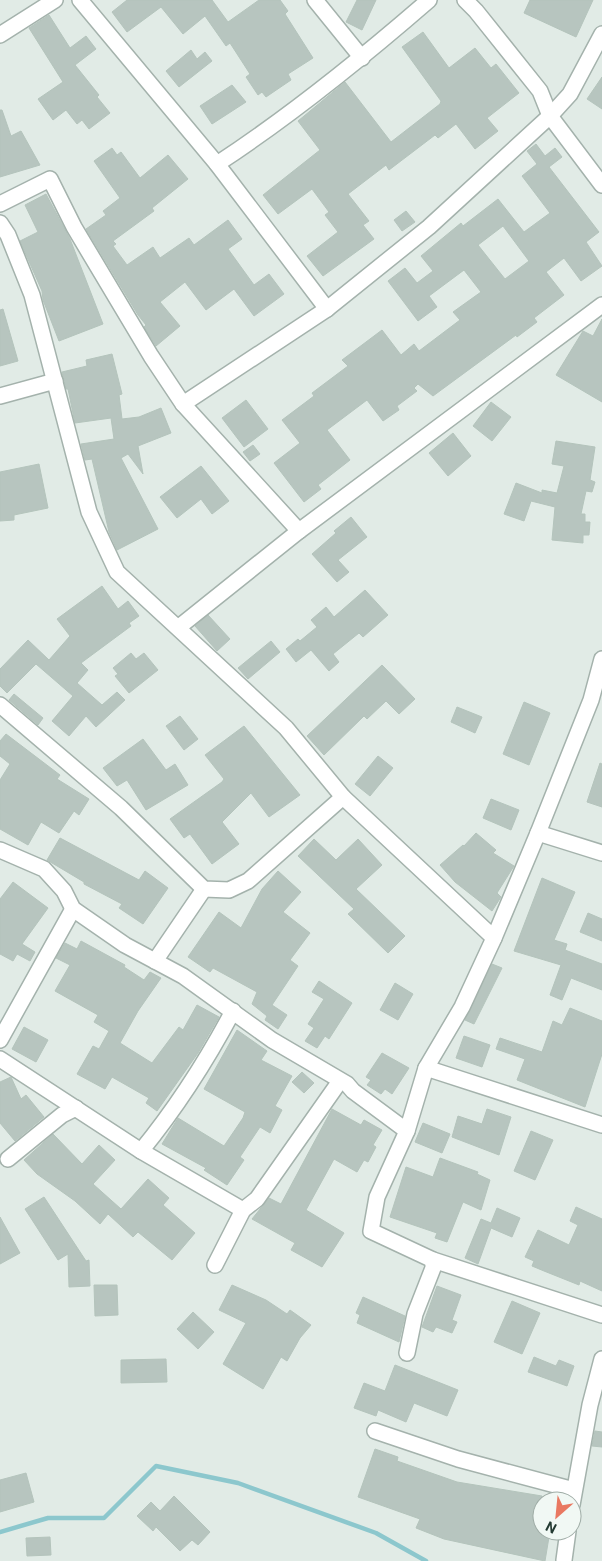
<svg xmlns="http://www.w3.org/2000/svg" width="602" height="1561" font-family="Roboto,sans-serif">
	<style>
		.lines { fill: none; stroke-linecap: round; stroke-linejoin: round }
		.stream { stroke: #8cc7cd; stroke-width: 4.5 }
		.building { fill: #b7c5bf; stroke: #b4c4bc; fill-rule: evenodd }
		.minor-casing { stroke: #a4b2ac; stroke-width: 18 }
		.minor { stroke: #fff; stroke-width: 15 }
	</style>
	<rect width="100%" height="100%" fill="#e1ebe6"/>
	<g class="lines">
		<!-- stream -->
		<polyline class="stream" points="0,1532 48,1518 104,1518 156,1466 238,1483 376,1533 426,1561"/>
	</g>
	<!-- building -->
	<g class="building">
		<polygon points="127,0 212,0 228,22 259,0 280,0 288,11 285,14 313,58 288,74 291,80 266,97 262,92 258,95 246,77 250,74 230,43 226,46 205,16 183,34 161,7 127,32 112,12"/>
		<polygon points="357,0 376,0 362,30 346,22"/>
		<polygon points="530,0 593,0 576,37 524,13"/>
		<polygon points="49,15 70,48 86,36 96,49 75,65 99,95 97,97 110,113 89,129 82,120 77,124 66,110 53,120 38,99 63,82 29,28"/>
		<polygon points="423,32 449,68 475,48 491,68 496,64 519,93 487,118 498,131 475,149 456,124 438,138 435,135 389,170 386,165 348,194 369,221 363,225 374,239 323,276 307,256 338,232 325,215 329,212 312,189 278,214 263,195 320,150 298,121 345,82 391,142 440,104 441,101 402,47"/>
		<polygon points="191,50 197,59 205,52 212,61 179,87 166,71"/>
		<polygon points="602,77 602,109 587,99"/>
		<polygon points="232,85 246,102 212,124 200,106"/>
		<polygon points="0,110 2,110 11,136 21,131 40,165 0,177"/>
		<path d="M536 144 545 156 555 148 562 157 549 167 599 232 586 242 602 266 581 281 564 258 546 272 564 295 534 318 537 322 517 337 516 335 433 396 418 384 414 388 417 391 397 406 399 410 383 421 367 400 327 430 350 460 318 485 321 489 304 502 274 463 300 443 282 420 314 396 312 393 348 366 342 360 382 330 401 355 414 344 419 351 460 320 453 312 481 292 464 270 429 296 437 307 418 321 388 281 405 268 417 283 433 271 421 256 461 223 463 226 498 199 524 232 550 213 522 176 537 164 527 151ZM503 226 529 261 505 279 478 245Z"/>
		<polygon points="112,148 117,155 121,152 140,178 168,155 188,179 152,208 154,211 113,241 116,244 113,246 127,265 153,247 160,258 189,238 194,245 228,220 242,239 228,249 254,285 269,274 284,294 254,316 234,289 206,310 185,282 160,302 180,326 156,346 144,327 146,325 138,315 86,229 106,215 103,211 120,198 94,161"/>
		<polygon points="46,194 70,239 103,324 59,341 43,300 42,291 20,241 38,232 25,205"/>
		<polygon points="406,211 415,222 402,231 394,220"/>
		<polygon points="3,309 18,361 0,366 0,310"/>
		<polygon points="602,319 602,402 556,375 583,331 593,336"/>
		<polygon points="112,354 122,394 119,395 122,419 139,417 161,408 171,433 138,446 143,474 128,454 121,458 158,529 117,550 109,532 92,459 85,460 81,444 114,439 111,418 75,423 68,389 66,389 62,372 87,366 86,360"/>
		<polygon points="246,400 268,429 244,447 222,418"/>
		<polygon points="491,402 511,417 492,441 473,426"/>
		<polygon points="453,433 471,456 448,476 429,453"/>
		<polygon points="556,441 595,447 590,480 595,482 592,492 586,491 581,514 585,514 585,522 590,522 589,535 583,535 583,543 552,540 555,507 531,501 524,521 504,514 516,483 542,493 542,490 557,493 564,466 552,464"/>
		<polygon points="253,445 260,454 250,461 243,452"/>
		<polygon points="39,464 48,508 14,515 14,520 0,521 0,472"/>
		<polygon points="201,466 229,501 212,514 201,499 177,518 160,497"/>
		<polygon points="351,517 367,537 338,560 349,572 337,582 312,554 336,533 334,531"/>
		<polygon points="102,586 118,609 128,601 139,616 129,623 131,626 81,663 88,670 77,683 102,705 117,692 125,700 96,727 86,716 69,736 52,721 73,696 36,664 7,693 0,686 0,669 28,640 49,660 70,636 57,619"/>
		<polygon points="365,590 388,615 363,637 359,633 333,654 339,662 329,671 311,650 296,662 286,649 298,639 300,641 317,627 311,620 326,607 334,617"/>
		<polygon points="208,615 230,639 217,651 195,626"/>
		<polygon points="271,641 280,652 248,679 238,668"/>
		<polygon points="131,653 136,659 144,653 158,670 129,693 115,676 118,674 113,668"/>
		<polygon points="382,665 415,699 399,714 386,701 367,719 364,716 324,755 307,736"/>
		<polygon points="14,694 43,718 38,725 9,700"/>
		<polygon points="524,702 550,713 529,765 503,754"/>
		<polygon points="457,707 482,717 475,733 451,722"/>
		<polygon points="180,716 198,739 184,750 166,726"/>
		<polygon points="244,726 300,795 269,817 251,793 222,822 239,844 212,864 190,834 184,838 170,819 222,782 224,779 205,755"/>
		<polygon points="6,734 60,775 57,779 89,799 79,815 74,811 59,833 41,822 28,845 0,829 0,780 10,764 0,756 0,741"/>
		<polygon points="143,739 166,770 175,764 188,785 146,810 127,780 117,786 103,768"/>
		<polygon points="378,756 393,768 370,796 355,784"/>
		<polygon points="600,763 602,764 602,807 587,802"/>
		<polygon points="491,799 519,810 511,830 483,818"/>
		<polygon points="476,833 496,850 493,853 514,866 497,893 501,897 492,911 455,882 440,865 463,845 464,846"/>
		<polygon points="60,838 139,880 145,871 168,888 143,924 119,908 122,904 84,884 84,882 47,860"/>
		<polygon points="314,839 336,860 358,839 382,865 356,889 405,936 388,953 348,914 354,909 298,856"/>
		<polygon points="278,871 301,892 283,912 310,933 290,960 298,966 272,1005 287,1015 278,1029 265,1020 267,1016 252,1004 257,992 213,968 210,972 188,957 219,912 241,928 262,889"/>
		<polygon points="542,878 575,892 554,940 567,944 565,950 602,964 602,990 571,978 562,1000 550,995 561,965 514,951"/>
		<polygon points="13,882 48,908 22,944 35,952 30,961 17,954 13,961 0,954 0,899"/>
		<polygon points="588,913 602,919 602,941 580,932"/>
		<polygon points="81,941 125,965 124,967 144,980 150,972 161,978 138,1011 120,1043 152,1063 179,1027 183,1030 197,1005 219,1017 198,1053 157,1111 146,1103 149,1098 112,1077 105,1089 77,1074 93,1046 99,1049 109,1031 94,1022 98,1015 55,991 70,965 56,958 65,943 77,949"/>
		<polygon points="492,964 502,968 474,1024 465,1020"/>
		<polygon points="319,981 352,1003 329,1039 325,1036 317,1048 305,1041 314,1028 308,1024 324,999 312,992"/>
		<polygon points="395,983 413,994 398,1020 380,1010"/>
		<polygon points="570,1008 602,1021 602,1054 585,1107 517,1080 525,1059 496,1049 500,1038 542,1052 553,1021 562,1025"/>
		<polygon points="24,1027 48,1040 36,1062 12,1049"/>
		<polygon points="237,1030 267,1051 261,1060 292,1076 275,1106 282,1110 270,1133 260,1127 240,1157 244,1160 227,1185 204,1170 206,1168 162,1144 178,1118 224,1146 243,1118 245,1112 204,1089"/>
		<polygon points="464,1036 490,1045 482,1067 456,1058"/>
		<polygon points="382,1053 409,1068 392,1094 385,1089 381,1094 367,1085 371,1080 366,1077"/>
		<polygon points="302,1072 314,1083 304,1093 292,1082"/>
		<polygon points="11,1077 21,1099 26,1095 44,1117 15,1141 0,1123 0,1082"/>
		<polygon points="332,1109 361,1125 364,1120 382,1130 373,1145 376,1147 368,1162 364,1160 357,1172 334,1159 306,1210 344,1233 322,1267 291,1250 295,1243 252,1219 269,1198 281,1204"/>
		<polygon points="487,1109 511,1117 499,1155 452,1137 458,1116 482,1124"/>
		<polygon points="423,1123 450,1134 442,1153 415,1142"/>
		<polygon points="531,1131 553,1140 535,1180 514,1171"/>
		<polygon points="53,1134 82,1164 99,1145 115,1160 93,1184 121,1209 148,1179 169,1198 163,1205 195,1233 172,1260 138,1232 133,1237 108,1214 100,1224 75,1201 37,1174 24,1160"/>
		<polygon points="440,1158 478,1172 477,1174 490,1180 481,1210 463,1202 447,1242 435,1238 437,1233 390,1217 406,1167 433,1177"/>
		<polygon points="44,1197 86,1261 89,1260 90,1286 69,1287 68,1254 58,1260 25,1209"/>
		<polygon points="576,1207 602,1219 602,1291 580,1281 579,1285 544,1271 532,1266 534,1261 525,1257 538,1230 569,1245 578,1225 570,1221"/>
		<polygon points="497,1208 520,1218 512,1237 491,1228 478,1264 465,1258 481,1219 491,1223"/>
		<polygon points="0,1217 20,1253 0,1264"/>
		<polygon points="94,1285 117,1285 118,1315 95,1316"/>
		<polygon points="232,1285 266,1300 287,1314 290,1310 311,1325 300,1338 287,1361 281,1357 263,1389 223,1364 246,1323 219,1310"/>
		<polygon points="437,1286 461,1295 452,1320 457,1322 452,1333 436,1327 433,1332 422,1327"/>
		<polygon points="363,1297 405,1316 399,1342 357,1323 360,1315 356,1313"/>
		<polygon points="512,1301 540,1313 522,1354 494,1342"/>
		<polygon points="193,1312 214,1332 198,1349 177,1329"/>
		<polygon points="534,1357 556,1366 559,1360 574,1366 567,1386 528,1372"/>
		<polygon points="166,1359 167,1382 121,1383 121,1360"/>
		<polygon points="395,1365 458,1390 447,1416 414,1403 406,1422 378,1410 376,1416 354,1408 364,1383 385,1391"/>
		<polygon points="595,1431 602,1432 602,1447 592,1446"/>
		<polygon points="375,1449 398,1457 397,1461 457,1482 542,1496 542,1531 550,1531 545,1561 444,1539 416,1528 420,1519 358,1497"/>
		<polygon points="26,1473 34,1502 0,1512 0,1480"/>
		<polygon points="174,1496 210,1532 198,1545 192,1540 180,1551 156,1527 153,1531 137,1516 151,1502 160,1511"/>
		<polygon points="50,1537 51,1555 27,1556 26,1538"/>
	</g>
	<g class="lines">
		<!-- minor casing -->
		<g class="minor-casing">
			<g id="minor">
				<polyline points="80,0 217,164 327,309"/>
				<polyline points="315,0 362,58"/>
				<polyline points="465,0 476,11 540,91 550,116 602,185"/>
				<polyline points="0,35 55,0"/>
				<path d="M217 164C292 115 361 59 429 0"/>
				<polyline points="0,204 50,179 74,227 151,356 183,404 299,531"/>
				<polyline points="0,223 8,235 32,295 89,512 117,572 286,728 343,797 494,938"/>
				<polyline points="0,396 55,381"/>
				<polyline points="183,404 327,309 429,227 550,116 570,94 602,34"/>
				<polyline points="179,627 299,531 602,305"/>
				<polyline points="602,659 591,700 538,833 494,938 462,1007 426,1068 407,1131 377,1197 371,1231 433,1260 602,1315"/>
				<polyline points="0,705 121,808 204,889 229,890 248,881 343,797"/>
				<polyline points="538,833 602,853"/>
				<polyline points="0,850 44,869 64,891 73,909 125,945 183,976 272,1040 347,1084 353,1091 407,1131"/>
				<polyline points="155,961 204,889"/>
				<polyline points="0,1040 73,909"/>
				<polyline points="0,1059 141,1151 243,1210"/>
				<polyline points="426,1068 602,1125"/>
				<path d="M141 1151C177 1107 207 1060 233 1011"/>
				<polyline points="8,1159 62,1115 76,1108"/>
				<polyline points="215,1265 243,1210 257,1199 340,1081"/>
				<polyline points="407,1353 415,1314 433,1268 433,1260"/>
				<polyline points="375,1431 458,1459 574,1490"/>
				<polyline points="572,1505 590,1405 602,1359"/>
				<polyline points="564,1560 568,1531"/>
			</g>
		</g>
		<!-- minor -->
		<use href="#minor" class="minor"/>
	</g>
	<!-- north arrow -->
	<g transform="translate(557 1516) rotate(207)"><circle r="24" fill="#f1f8f4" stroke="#9faca6"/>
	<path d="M0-4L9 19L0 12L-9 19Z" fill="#e97861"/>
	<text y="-8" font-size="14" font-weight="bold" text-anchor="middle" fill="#233a32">N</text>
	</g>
</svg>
